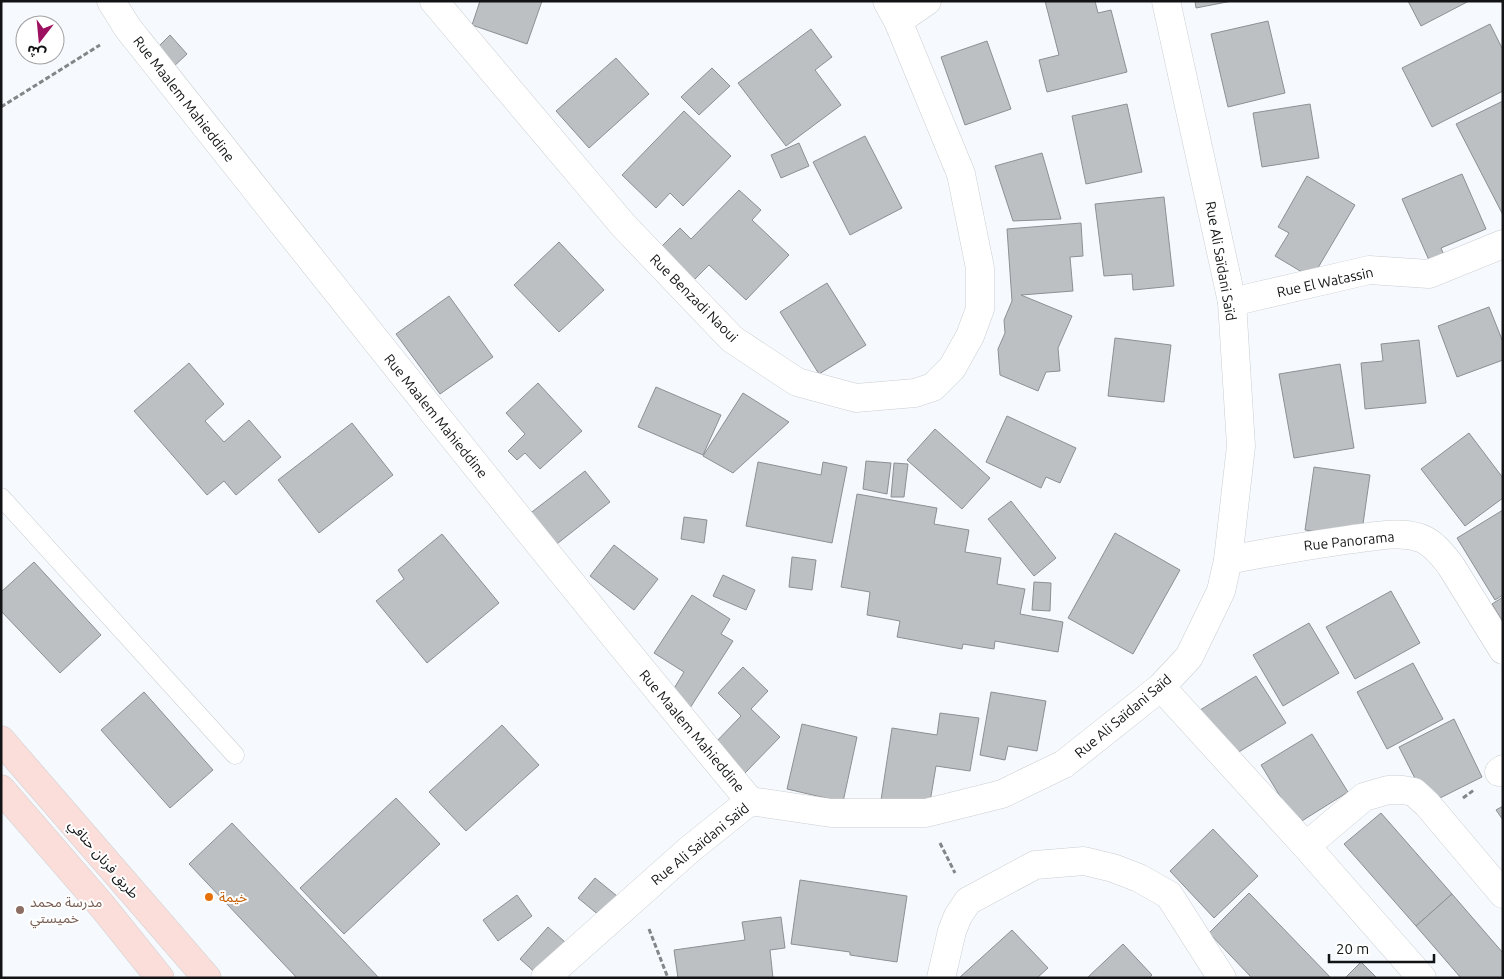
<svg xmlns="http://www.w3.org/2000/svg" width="1504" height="979" font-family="Ubuntu,'Noto Sans Arabic',sans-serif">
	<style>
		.building { fill: #bcc0c3; stroke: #8c9093 }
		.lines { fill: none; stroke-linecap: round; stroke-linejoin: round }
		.lane-casing { stroke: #caced1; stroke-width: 19 }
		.street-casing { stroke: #caced1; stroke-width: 29 }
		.secondary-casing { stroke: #caced1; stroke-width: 29 }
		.path { stroke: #838587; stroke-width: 3; stroke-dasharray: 5 2.5; stroke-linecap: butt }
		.lane { stroke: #fff; stroke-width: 18 }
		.street { stroke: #fff; stroke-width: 28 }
		.secondary { stroke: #fbded9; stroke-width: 28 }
		.food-dot { fill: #e8710a; stroke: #fff; stroke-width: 2 }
		.education-dot { fill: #8d6e63; stroke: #fff; stroke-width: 2 }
		.labels { text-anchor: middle; stroke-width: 4; stroke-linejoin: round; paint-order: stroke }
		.street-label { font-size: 14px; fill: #121314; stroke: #fff }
		.food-label { font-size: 14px; fill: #c56008; stroke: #fff; text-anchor: start }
		.education-label { font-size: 14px; fill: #785e54; stroke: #fff; text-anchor: start }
	</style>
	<rect width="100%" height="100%" fill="#f6fafe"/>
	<!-- building -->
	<g class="building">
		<polygon points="480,1 542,1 527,44 472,25"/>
		<polygon points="1045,1 1095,1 1098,13 1111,10 1127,72 1047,92 1039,60 1059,55"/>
		<polygon points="1195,1 1232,1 1196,8"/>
		<polygon points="1408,1 1469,1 1421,26"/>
		<polygon points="1268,21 1285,93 1228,107 1211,34"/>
		<polygon points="1490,24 1503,50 1503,91 1432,127 1402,68"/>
		<polygon points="811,29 832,57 815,70 841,105 786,146 738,83"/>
		<polygon points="170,35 187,54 171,69 154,51"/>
		<polygon points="987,41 1011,109 965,125 941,57"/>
		<polygon points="616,58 649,94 589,148 556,111"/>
		<polygon points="712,68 730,86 699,115 681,97"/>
		<polygon points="1503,101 1503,215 1456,124"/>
		<polygon points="1127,104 1142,172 1086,184 1072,116"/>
		<polygon points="1310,104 1319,158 1262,167 1253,113"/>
		<polygon points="684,111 731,156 683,206 670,193 656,208 622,175"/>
		<polygon points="865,136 902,208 850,235 813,162"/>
		<polygon points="799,143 809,166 781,178 771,155"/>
		<polygon points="1042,153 1061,219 1013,221 995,166"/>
		<polygon points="1462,174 1486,229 1441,248 1446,260 1432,267 1402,199"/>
		<polygon points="1307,176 1355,205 1312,278 1275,256 1289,233 1278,227"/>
		<polygon points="739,190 761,210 752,220 789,255 746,300 709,265 692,282 658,250 680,228 691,239"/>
		<polygon points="1164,197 1174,286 1133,290 1132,274 1104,276 1095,204"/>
		<polygon points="1081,223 1083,256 1070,257 1073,291 1021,295 1072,316 1058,348 1060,371 1046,372 1038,391 1000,375 998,349 1005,333 1004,320 1012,301 1007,229"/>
		<polygon points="559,242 604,290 559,332 514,285"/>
		<polygon points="827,283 866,345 819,374 780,312"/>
		<polygon points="449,296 493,357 440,394 396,334"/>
		<polygon points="1489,307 1503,342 1503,360 1457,377 1438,326"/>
		<polygon points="1115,338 1171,345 1164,402 1108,396"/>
		<polygon points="1419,340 1426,403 1365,409 1361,363 1383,361 1381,344"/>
		<polygon points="189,363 224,404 205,421 224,442 249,420 281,457 236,495 224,481 207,495 134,411"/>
		<polygon points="1340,364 1354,448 1294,458 1279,374"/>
		<polygon points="538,383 582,431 540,469 525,453 517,460 508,451 525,434 506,413"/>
		<polygon points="656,387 721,415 703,455 638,427"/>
		<polygon points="743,393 789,422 733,473 703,456"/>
		<polygon points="1007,416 1076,448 1060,483 1046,477 1041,488 986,462"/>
		<polygon points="352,423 393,475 319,533 278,480"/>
		<polygon points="935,429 990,478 962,509 907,460"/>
		<polygon points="1469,433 1503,478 1503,498 1465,526 1421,469"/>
		<polygon points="866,461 891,463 887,494 863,489"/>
		<polygon points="758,462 821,475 823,462 847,467 832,543 746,526"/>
		<polygon points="894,463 908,464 904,497 891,497"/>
		<polygon points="1314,467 1370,475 1361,538 1305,530"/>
		<polygon points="585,471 610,502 553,547 528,515"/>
		<polygon points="857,494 937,508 934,524 969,530 965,552 1001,558 997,584 1025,589 1020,614 1063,622 1058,652 995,641 994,649 963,644 962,649 897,637 900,621 867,615 870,592 841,587"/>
		<polygon points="1011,501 1056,558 1034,576 988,519"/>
		<polygon points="1503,510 1503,595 1495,600 1457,538"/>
		<polygon points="684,517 707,520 704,543 681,539"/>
		<polygon points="1115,533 1180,570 1133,654 1068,618"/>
		<polygon points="442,534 499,603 427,663 376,601 404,579 398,570"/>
		<polygon points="614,545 658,579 634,610 590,576"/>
		<polygon points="792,557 816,560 812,590 789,587"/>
		<polygon points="34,562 101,635 60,673 1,611 1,592"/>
		<polygon points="723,575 755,590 746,610 713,596"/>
		<polygon points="1034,582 1051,583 1050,611 1032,610"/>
		<polygon points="1391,591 1420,643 1355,679 1326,627"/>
		<polygon points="692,595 730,619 721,634 733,641 690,708 670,695 684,672 654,653"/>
		<polygon points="1503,597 1503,622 1492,604"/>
		<polygon points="1309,623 1339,673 1283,706 1253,655"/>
		<polygon points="1413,663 1443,719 1387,749 1357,692"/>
		<polygon points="743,667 768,691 751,709 780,737 745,773 714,744 741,716 718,693"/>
		<polygon points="1256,676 1286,723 1229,758 1200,710"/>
		<polygon points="144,692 213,770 170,808 101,730"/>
		<polygon points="991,692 1046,701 1037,751 1008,746 1005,760 980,755"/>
		<polygon points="940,713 979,718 970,771 936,766 929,808 881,800 892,728 937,735"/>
		<polygon points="1454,719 1482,777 1428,804 1399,747"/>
		<polygon points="802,724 857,737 843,802 787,789"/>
		<polygon points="502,725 539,765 466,831 429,792"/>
		<polygon points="1312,734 1348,792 1297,824 1261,765"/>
		<polygon points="396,798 440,844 344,934 300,888"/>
		<polygon points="1503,806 1503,820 1496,810"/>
		<polygon points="1381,813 1452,894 1416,926 1344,844"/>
		<polygon points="232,823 379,978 297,978 189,864"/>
		<polygon points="1213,829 1258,876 1214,918 1170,871"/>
		<polygon points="595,878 617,896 600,916 578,898"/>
		<polygon points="800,880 907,896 897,962 850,955 850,952 791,944"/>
		<polygon points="1249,893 1331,978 1252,978 1209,933"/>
		<polygon points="1452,894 1503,953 1503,978 1461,978 1416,926"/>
		<polygon points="517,895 532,916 498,941 483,920"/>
		<polygon points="781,917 785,948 770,950 773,978 678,978 674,950 745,940 742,922"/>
		<polygon points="548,927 565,942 537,974 520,959"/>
		<polygon points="1012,930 1048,968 1037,978 959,978"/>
		<polygon points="1123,944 1152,975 1149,978 1087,978"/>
		<polygon points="1361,962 1377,978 1345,978"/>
	</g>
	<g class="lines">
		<!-- lane casing -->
		<g class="lane-casing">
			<polyline id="lane" points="1,497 235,755"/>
		</g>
		<!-- street casing -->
		<g class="street-casing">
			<g id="street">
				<path d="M111 1 127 27C333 287 538 546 750 801"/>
				<polyline points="434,1 623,225 732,339 797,382 856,398 915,393 933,387 952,368 970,336 980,309 980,268 961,174 898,21 887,1"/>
				<polyline points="898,21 927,1"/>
				<polyline points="1232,302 1369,270 1429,274 1503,244"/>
				<path d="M1228 560C1269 552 1311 545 1353 539 1372 537 1399 531 1417 537 1431 540 1443 555 1451 566L1503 650"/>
				<polyline points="1161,687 1306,846 1422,978"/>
				<polyline points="1499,772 1503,769"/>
				<polyline points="1306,846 1364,797 1388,790 1403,790 1414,792 1427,804 1503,894"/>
				<polyline points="545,978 689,850 750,801 831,813 926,813 1002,794 1064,764 1161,687 1189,657 1221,591 1228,560 1241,446 1232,302 1166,1"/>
				<polyline points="941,978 952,931 958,916 968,901 1035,865 1084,861 1113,868 1139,878 1169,895 1222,978"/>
			</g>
		</g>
		<!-- secondary casing -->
		<g class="secondary-casing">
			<g id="secondary">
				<polyline points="1,740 207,978"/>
				<polyline points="1,789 103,907 160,978"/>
			</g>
		</g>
		<!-- path -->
		<g class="path">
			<polyline points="1,107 100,45"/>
			<polyline points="1463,798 1474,790"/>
			<polyline points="940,843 955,873"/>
			<polyline points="649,929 668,978"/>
		</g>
		<!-- lane -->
		<use href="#lane" class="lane"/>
		<!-- street -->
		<use href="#street" class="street"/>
		<!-- secondary -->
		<use href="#secondary" class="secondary"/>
	</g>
	<!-- markers -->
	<circle class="food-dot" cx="209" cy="897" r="5"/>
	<circle class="education-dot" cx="20" cy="910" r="5"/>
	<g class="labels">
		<!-- street labels -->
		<g class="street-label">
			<text transform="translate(184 99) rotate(52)" y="5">Rue Maalem Mahieddine</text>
			<text transform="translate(1221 261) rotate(80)" y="5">Rue Ali Saïdani Saïd</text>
			<text transform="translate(1325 282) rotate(-12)" y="5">Rue El Watassin</text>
			<text transform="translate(694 298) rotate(45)" y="5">Rue Benzadi Naoui</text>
			<text transform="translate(436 416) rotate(51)" y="5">Rue Maalem Mahieddine</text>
			<text transform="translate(1349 541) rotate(-6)" y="5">Rue Panorama</text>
			<text transform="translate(1123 716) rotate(-40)" y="5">Rue Ali Saïdani Saïd</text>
			<text transform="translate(692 731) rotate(50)" y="5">Rue Maalem Mahieddine</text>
			<text transform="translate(700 844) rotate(-39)" y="5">Rue Ali Saïdani Saïd</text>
			<text transform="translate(104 859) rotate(49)" y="5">طريق فرنان حنافي</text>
		</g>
		<!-- food labels -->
		<g class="food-label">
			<text x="219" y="902">خيمة</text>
		</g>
		<!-- education labels -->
		<g class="education-label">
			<text x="30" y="907">مدرسة محمد<tspan x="30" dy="16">خميستي</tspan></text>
		</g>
	</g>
	<!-- border -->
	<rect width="1504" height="979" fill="none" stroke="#121314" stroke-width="5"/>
	<!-- north arrow -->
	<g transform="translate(40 40) rotate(196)"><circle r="24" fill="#ffffff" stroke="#a0a1a1"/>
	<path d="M0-4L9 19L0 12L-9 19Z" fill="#9c105f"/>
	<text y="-8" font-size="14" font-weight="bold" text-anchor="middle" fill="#121314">ش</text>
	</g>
	<!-- scale -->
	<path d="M1329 954v8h105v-8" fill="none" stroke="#121314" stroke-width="2.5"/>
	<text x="1336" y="954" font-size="15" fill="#121314" stroke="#ffffff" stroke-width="4" paint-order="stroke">20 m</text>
</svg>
